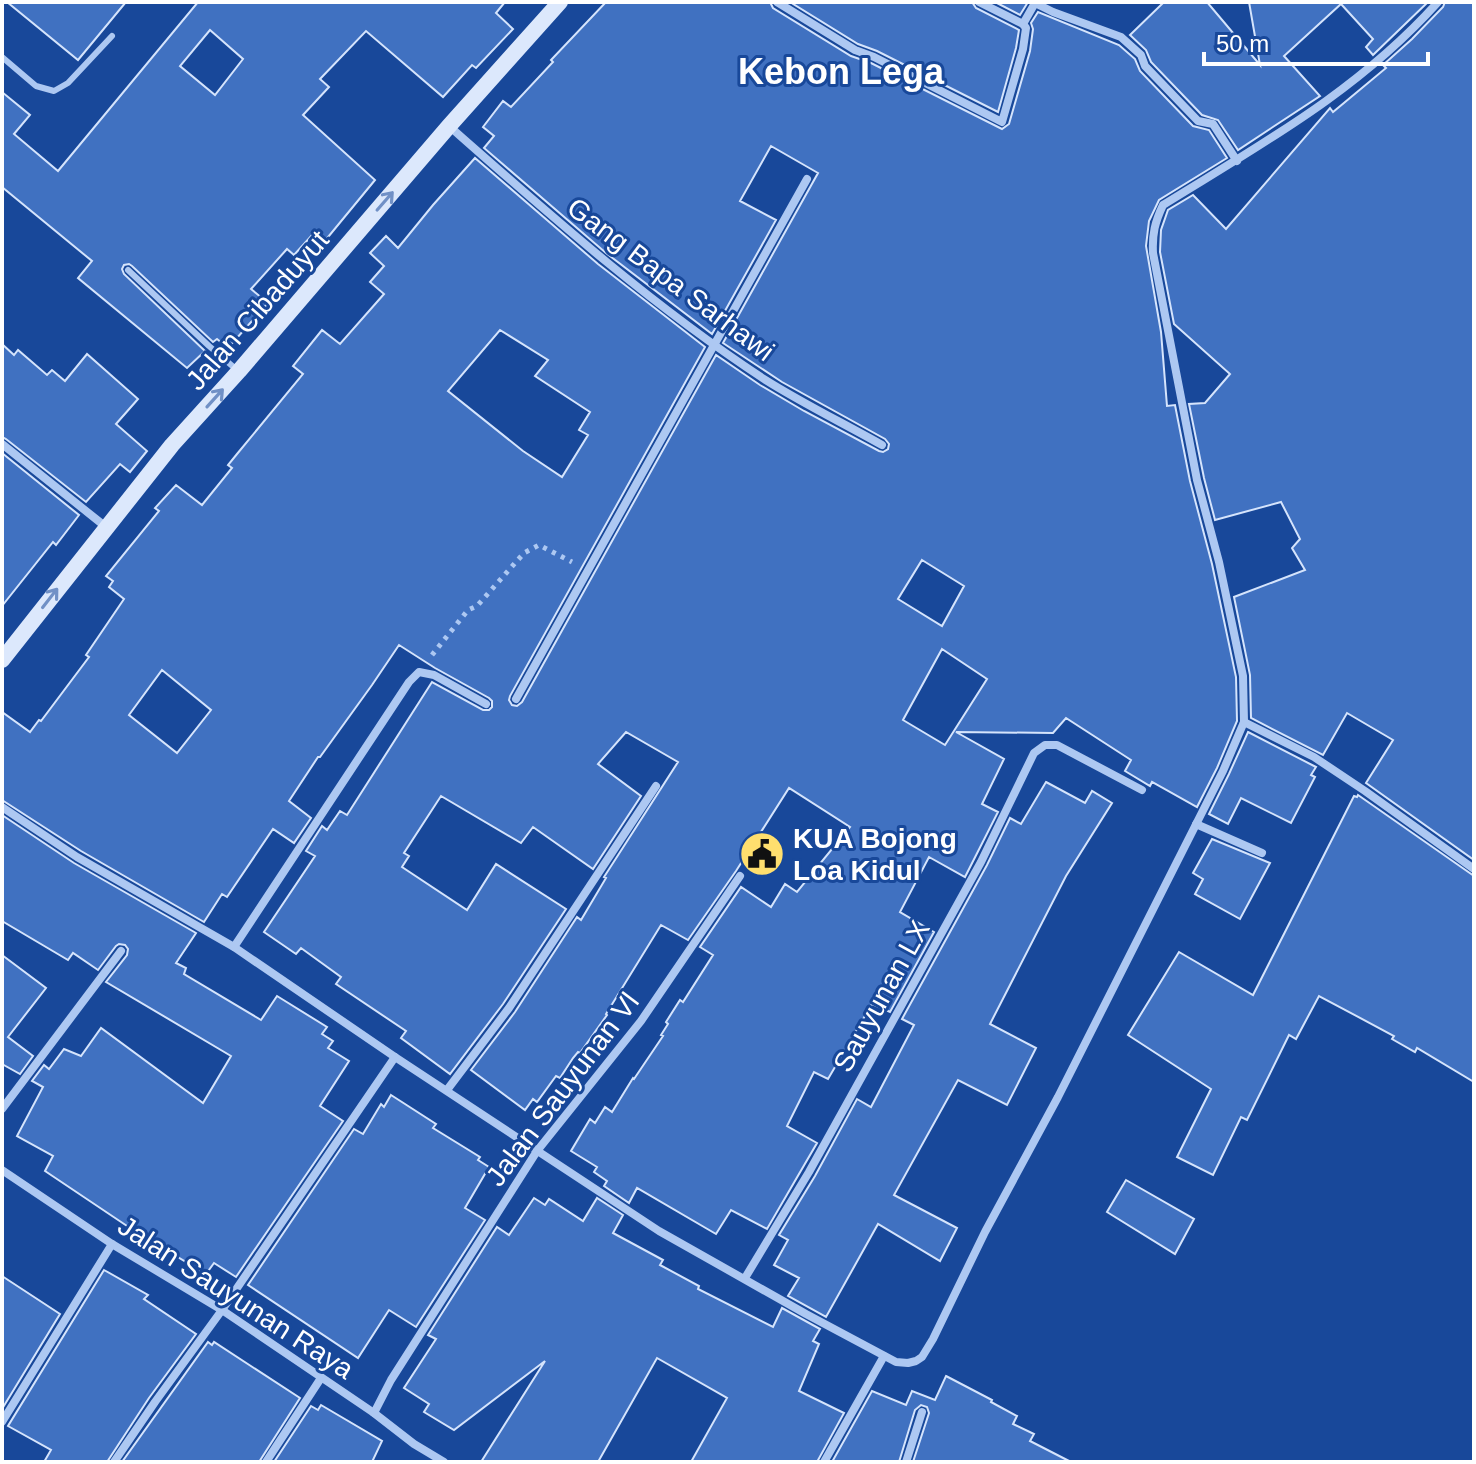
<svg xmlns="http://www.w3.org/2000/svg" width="1476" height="1464" font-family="Arial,sans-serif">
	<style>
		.building { fill: #4071c1; stroke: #d5e4fc; stroke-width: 2; fill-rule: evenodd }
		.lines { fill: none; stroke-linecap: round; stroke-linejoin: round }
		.path { stroke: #adc8f2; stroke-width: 5; stroke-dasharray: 4 6; stroke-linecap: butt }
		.lane { stroke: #adc8f2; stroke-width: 6 }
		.street { stroke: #adc8f2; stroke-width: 8 }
		.secondary { stroke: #dce8fc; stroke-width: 16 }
		.oneway { stroke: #7090c6 }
		.labels { text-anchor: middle; stroke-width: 6; stroke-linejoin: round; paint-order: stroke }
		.street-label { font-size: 28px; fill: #fff; stroke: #18489a }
		.poi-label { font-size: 28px; font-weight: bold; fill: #fff; stroke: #18489a; text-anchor: start }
		.district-label { font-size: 36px; font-weight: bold; fill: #fff; stroke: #18489a }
	</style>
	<rect width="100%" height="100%" fill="#18489a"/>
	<!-- building -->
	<g class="building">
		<polygon points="7,2 126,2 78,60"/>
		<path d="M198 2H505L496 13 513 29 476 68 472 65 443 97 366 31 320 79 329 87 303 115 375 180 324 242 314 233 294 255 287 249 251 289 268 303 228 348 217 339 213 342 132 266 129 264 124 265 122 269 124 274 205 351 187 368 78 278 92 261 2 187V92L30 115 14 134 58 171ZM210 30 243 59 215 95 180 66Z"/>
		<path d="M606 2H770L773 8 851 56 871 63 1002 129 1009 124 1030 51 1033 29 1031 23 1038 12 1119 45 1135 59 1140 71 1193 126 1209 130 1227 158 1159 200 1149 221 1146 246 1161 332 1167 406 1175 405 1190 481 1212 564 1236 677 1237 721 1217 768 1197 807 1152 782 1150 786 1125 771 1131 760 1066 718 1053 733 956 732 1004 759 982 804 998 812 965 877 929 857 900 912 934 932 890 1012 872 1004 828 1079 814 1072 787 1126 817 1143 767 1229 731 1210 716 1234 637 1188 629 1203 604 1186 607 1181 594 1172 597 1167 571 1151 590 1119 595 1123 605 1107 612 1112 633 1078 634 1079 663 1036 661 1035 668 1024 666 1022 680 1000 683 1002 713 955 700 947 741 887 771 907 785 884 797 892 850 827 789 788 736 871 688 940 661 925 606 1014 607 1015 580 1053 578 1052 573 1058 560 1078 556 1076 537 1102 533 1099 525 1110 471 1070 515 1012 577 917 581 920 606 878 604 877 678 762 626 732 598 764 641 796 593 869 533 827 521 843 441 796 404 853 409 856 402 867 467 910 496 864 566 909 503 1004 450 1074 401 1038 406 1031 336 984 341 977 301 948 296 954 264 932 315 856 306 851 322 826 327 830 340 811 347 815 432 682 483 710H489L492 707V701L489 698 435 668 399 645 372 685 320 757H318L289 801 311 818 294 843 273 829 227 897 222 894 204 922 81 851 2 800V712L30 732 39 720 41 721 89 657 86 655 124 599 109 587 113 581 106 576 159 511 155 508 176 485 202 505 232 468 228 465 237 454 303 374 293 366 322 330 340 344 384 294 370 282 384 266 370 253 386 236 398 248 433 205 475 158 598 264 705 347 510 696 509 700 512 705 517 706 522 702 716 355 760 385 804 411 879 451 883 452 888 449 889 444 885 439 782 382 723 343 818 173 771 146 740 201 776 220 712 334 606 253 484 148 494 136 483 127 503 101 511 107 553 62 551 60ZM500 330 548 360 535 376 590 412 579 430 588 435 562 477 523 451 448 391ZM922 560 964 586 942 626 898 599ZM942 649 987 679 945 745 903 720ZM162 670 211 710 177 753 129 715Z"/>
		<polygon points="790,2 972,2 976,8 1019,30 1016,48 998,112 877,51 858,44"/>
		<polygon points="995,2 1028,2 1020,15"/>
		<polygon points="1164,2 1207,2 1260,65 1249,2 1428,2 1373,55 1366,47 1373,39 1341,4 1284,56 1320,96 1238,150 1218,120 1202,115 1151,62 1146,50 1130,35"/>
		<polygon points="1445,2 1474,2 1474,860 1366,783 1393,740 1347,713 1323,755 1251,718 1250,675 1234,597 1305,570 1292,548 1300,539 1281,502 1215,520 1204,478 1189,404 1205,403 1230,374 1174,324 1160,252 1161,230 1168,210 1193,195 1226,229 1330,108 1333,112 1386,68 1383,65 1412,39 1443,7"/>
		<polygon points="2,344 14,355 18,350 47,375 52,370 65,381 87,354 138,399 116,424 147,451 130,472 120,464 86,502 6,439 2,437"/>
		<polygon points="2,453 79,515 56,545 53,542 2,606"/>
		<polygon points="1248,732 1316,767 1311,775 1315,777 1291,823 1241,798 1228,824 1209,814 1229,774"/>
		<polygon points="1046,782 1085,803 1092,791 1112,803 1066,876 990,1024 1036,1048 1007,1105 958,1080 894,1195 957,1228 940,1261 878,1224 826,1317 788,1296 799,1278 774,1265 788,1240 779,1235 815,1176 857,1099 871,1107 914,1025 902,1019 987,865 1010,818 1021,824"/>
		<polygon points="1358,795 1474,876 1474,1082 1417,1048 1415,1052 1392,1039 1394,1036 1319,996 1296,1039 1289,1035 1247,1120 1241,1117 1213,1175 1177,1157 1211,1089 1128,1035 1179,952 1253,995 1354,796 1357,797"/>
		<polygon points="2,815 74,863 196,933 176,963 186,968 184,974 261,1020 277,996 327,1027 322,1034 333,1041 328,1048 349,1061 320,1106 343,1121 236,1277 214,1263 206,1274 136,1232 45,1171 53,1156 17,1136 43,1087 32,1081 44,1065 49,1069 64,1049 81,1056 101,1028 203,1103 231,1056 106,982 127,955 128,949 125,945 119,944 116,946 98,970 73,953 68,960 2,921"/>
		<polygon points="1212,839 1270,863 1240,919 1195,894 1203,879 1193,873"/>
		<polygon points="2,955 46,988 8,1037 33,1056 20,1074 2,1064"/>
		<polygon points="391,1095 436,1124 433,1128 480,1157 478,1160 489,1167 465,1208 485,1220 416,1327 389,1310 358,1358 248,1285 354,1129 363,1134 381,1104 384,1107"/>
		<polygon points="1126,1180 1194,1219 1175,1254 1107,1212"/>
		<polygon points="534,1198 545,1205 549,1199 583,1221 597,1198 623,1215 613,1233 663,1260 660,1265 699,1286 698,1289 773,1327 782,1308 820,1329 813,1341 819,1344 799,1391 844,1413 817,1462 691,1462 727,1398 657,1358 598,1462 481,1462 545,1361 454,1430 424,1412 429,1404 404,1388 436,1339 428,1335 497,1227 509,1235"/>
		<polygon points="104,1270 148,1295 144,1299 196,1334 149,1398 107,1462 44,1462 51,1450 8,1426"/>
		<polygon points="2,1276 60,1314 2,1409"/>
		<polygon points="208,1342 212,1345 214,1342 300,1398 259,1462 122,1462"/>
		<polygon points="946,1376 992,1400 991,1402 1017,1416 1013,1424 1034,1434 1030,1441 1071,1462 913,1462 929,1413 927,1407 921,1405 915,1410 899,1462 832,1462 872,1391 906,1405 912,1391 935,1400"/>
		<polygon points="321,1405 382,1441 372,1462 274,1462 311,1406 318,1410"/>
	</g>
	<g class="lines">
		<!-- path -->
		<polyline class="path" points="432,655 468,610 477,606 524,553 539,545 572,562"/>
		<!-- lane -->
		<g class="lane">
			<polyline points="2,57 36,86 54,91 68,83 112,36"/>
			<polyline points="128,270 209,346 237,370"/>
		</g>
		<!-- street -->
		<g class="street">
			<polyline points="777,2 855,50 874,57 1002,122 1023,49 1026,28 1023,24"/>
			<polyline points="979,2 1023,24 1035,3 1053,12 1121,37 1141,55 1145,66 1198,121 1213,124 1237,161"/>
			<path d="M449 126C550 215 651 305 764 379 802 403 843 423 882 445"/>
			<polyline points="2,444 106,527"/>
			<polyline points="516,699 807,179"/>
			<polyline points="1244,722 1314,757 1365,791 1474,869"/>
			<path d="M2 807 77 857 234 947 395 1057 659 1231 806 1314 896 1362 908 1363 916 1361 922 1357 933 1339 985 1232 1058 1097 1223 771 1244 722 1243 676 1219 562 1197 480 1153 253C1152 234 1155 222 1163 205 1263 143 1358 91 1438 2"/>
			<polyline points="1196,824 1262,853"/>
			<polyline points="234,947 409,682 419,672 434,675 486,704"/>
			<polyline points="447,1090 509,1008 656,786"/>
			<polyline points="2,1109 121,951"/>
			<polyline points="2,1170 112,1244 222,1310 374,1413 414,1444 444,1462"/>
			<polyline points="745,1278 809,1172 981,862 1034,753 1045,745 1057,745 1142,790"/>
			<polyline points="374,1413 391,1380 537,1151 641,1021 740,876"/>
			<polyline points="2,1422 112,1244"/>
			<polyline points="114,1462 155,1402 222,1310 395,1057"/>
			<polyline points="266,1462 321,1378"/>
			<polyline points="824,1462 884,1356"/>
			<polyline points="906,1462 922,1412"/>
		</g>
		<!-- secondary -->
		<polyline class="secondary" points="2,660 172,445 239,371 449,126 560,2"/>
	</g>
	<!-- one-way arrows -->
	<defs><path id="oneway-shaft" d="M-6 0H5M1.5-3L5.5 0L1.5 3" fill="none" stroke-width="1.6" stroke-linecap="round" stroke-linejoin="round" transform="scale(2)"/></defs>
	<g class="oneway">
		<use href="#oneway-shaft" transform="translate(385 201) rotate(-49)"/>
		<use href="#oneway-shaft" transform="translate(215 398) rotate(-48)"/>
		<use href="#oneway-shaft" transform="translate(50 598) rotate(-52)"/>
	</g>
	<!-- icons -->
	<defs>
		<g id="civic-disc" transform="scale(2.3)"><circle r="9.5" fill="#ffdf6e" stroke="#18489a"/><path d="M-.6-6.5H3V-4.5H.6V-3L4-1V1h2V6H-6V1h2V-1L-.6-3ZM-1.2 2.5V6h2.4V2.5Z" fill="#111"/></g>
	</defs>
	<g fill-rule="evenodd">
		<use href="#civic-disc" x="762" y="854"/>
	</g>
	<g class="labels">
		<!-- street labels -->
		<g class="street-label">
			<text transform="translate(671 279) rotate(37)" y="10">Gang Bapa Sarhawi</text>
			<text transform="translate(257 310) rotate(-49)" y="10">Jalan Cibaduyut</text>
			<text transform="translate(881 996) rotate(-61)" y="10">Sauyunan LX</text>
			<text transform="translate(562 1089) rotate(-53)" y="10">Jalan Sauyunan Vl</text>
			<text transform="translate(236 1297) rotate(33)" y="10">Jalan Sauyunan Raya</text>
		</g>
		<!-- poi labels -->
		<g class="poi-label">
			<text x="793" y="848">KUA Bojong<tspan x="793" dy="32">Loa Kidul</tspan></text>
		</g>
		<!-- district labels -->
		<g class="district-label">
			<text x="841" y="84">Kebon Lega</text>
		</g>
	</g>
	<!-- border -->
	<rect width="1476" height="1464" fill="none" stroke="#ffffff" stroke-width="8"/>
	<!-- scale -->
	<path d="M1204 52v12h224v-12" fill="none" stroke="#ffffff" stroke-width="4"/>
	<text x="1216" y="52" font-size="24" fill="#ffffff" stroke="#18489a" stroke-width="6" paint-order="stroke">50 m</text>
</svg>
